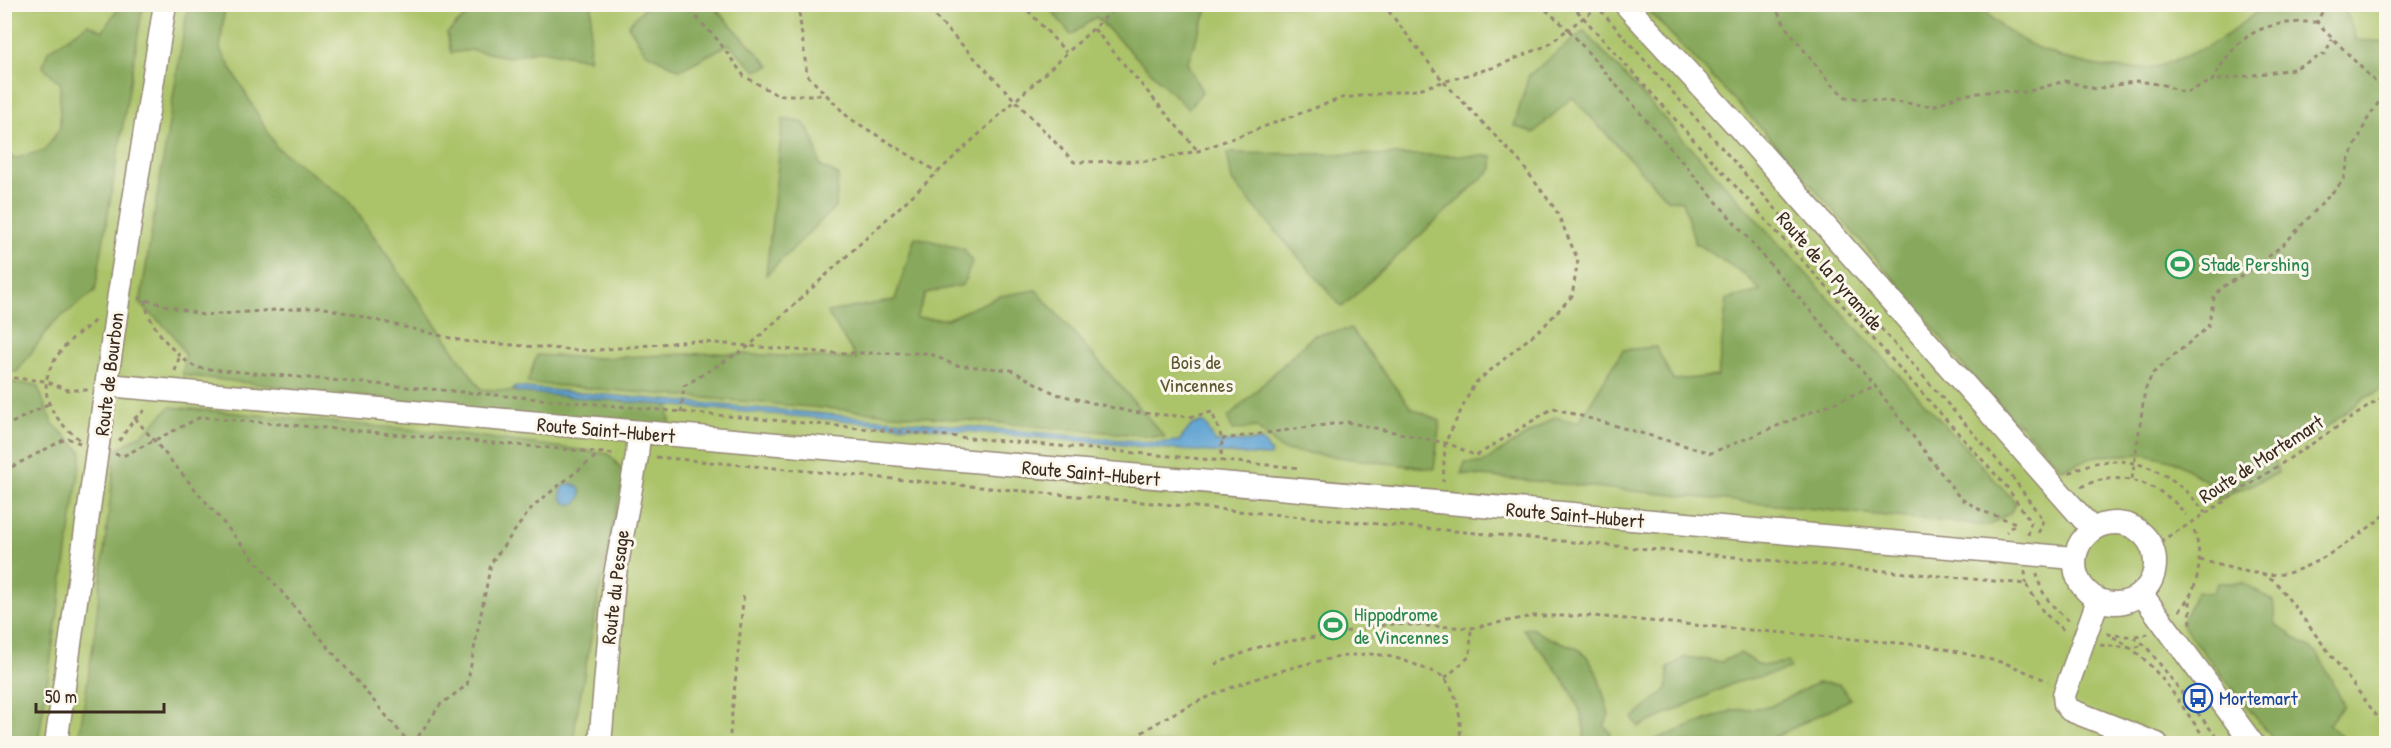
<svg xmlns="http://www.w3.org/2000/svg" width="2391" height="748" font-family="'Patrick Hand',sans-serif">
	<style>
		.green { fill: #abc369; stroke: #737644; stroke-width: 1.5 }
		.forest { fill: #88a95d; stroke: #626a3e; stroke-width: 1.5 }
		.water { fill: #5da2d2; stroke: #4c6678; stroke-width: 1.5 }
		.lines { fill: none; stroke-linecap: round; stroke-linejoin: round }
		.minor-casing { stroke: #968875; stroke-width: 25 }
		.path { stroke: #968875; stroke-width: 3; stroke-dasharray: 4.5 4.5; stroke-linecap: butt }
		.minor { stroke: #fff; stroke-width: 22 }
		.labels { text-anchor: middle; stroke-width: 6; stroke-linejoin: round; paint-order: stroke }
		.leisure-label { font-size: 20px; fill: #27864d; stroke: #fbf7ec; text-anchor: start }
		.street-label { font-size: 20px; fill: #3b2a1e; stroke: #fbf7ec }
		.park-label { font-size: 20px; fill: #5d5834; stroke: #fbf7ec }
		.transit-label { font-size: 20px; fill: #164399; stroke: #fbf7ec; text-anchor: start }
	</style>
	<rect width="100%" height="100%" fill="#fbf7ec"/>
	<filter id="ink" filterUnits="userSpaceOnUse"><feTurbulence type="fractalNoise" baseFrequency=".0167" numOctaves="2"/><feDisplacementMap in="SourceGraphic" scale="12" xChannelSelector="R" yChannelSelector="G"/><feConvolveMatrix kernelMatrix="1 2 1 2 8 2 1 2 1" color-interpolation-filters="sRGB"/></filter>
	<filter id="wash" filterUnits="userSpaceOnUse"><feTurbulence type="fractalNoise" baseFrequency=".008" numOctaves="4" result="noise"/><feDisplacementMap in="SourceGraphic" scale="24" xChannelSelector="R" yChannelSelector="G"/><feGaussianBlur stdDeviation="1.35" result="paint"/><feColorMatrix in="noise" values="0 0 0 0 0 0 0 0 0 0 0 0 0 0 0 0 0 1.4 0 .05"/><feComposite in="paint" operator="in"/></filter>
	<g filter="url(#wash)">
		<rect width="100%" height="100%" fill="#f0e7cc"/>
		<!-- green -->
		<polygon class="green" points="4,5 2386,5 2386,743 5,743"/>
		<!-- forest -->
		<g class="forest">
			<polygon points="120,5 143,5 95,291 53,323 17,372 5,371 5,150 14,159 45,150 60,128 60,83 43,67 48,51 88,24 103,31"/>
			<polygon points="188,5 225,5 220,49 277,148 349,201 481,389 668,402 671,434 183,375 185,354 172,333 140,304"/>
			<polygon points="478,5 592,5 589,59 540,50 508,57 472,50 451,53 447,33"/>
			<polygon points="647,5 712,5 770,66 756,71 729,44 680,70 645,52 628,25"/>
			<polygon points="1047,5 1209,5 1187,63 1202,92 1188,109 1096,17 1071,35"/>
			<path d="M1643 5H1980C2013 50 2101 76 2155 67 2168 64 2210 46 2222 38 2238 29 2251 14 2267 6 2276 1 2330 5 2344 5L2356 40 2386 42V388L2363 399 2305 444 2273 442 2278 473 2217 500 2205 480 2174 461 2146 454 2097 456 2062 469 2020 424 2002 415 1906 293 1762 129Z"/>
			<polygon points="1584,31 2016,503 2010,513 1988,526 1461,474 1465,463 1482,463 1555,417 1578,423 1623,350 1656,347 1673,380 1718,376 1727,299 1761,291 1743,273 1695,243 1683,201 1668,200 1572,97 1534,133 1514,126 1529,75"/>
			<polygon points="783,119 804,123 814,140 820,166 838,175 836,206 766,275"/>
			<polygon points="1227,153 1492,156 1492,169 1342,307 1232,181"/>
			<polygon points="915,237 964,249 972,262 963,285 926,293 916,318 947,319 1000,296 1036,290 1165,437 527,383 537,355 599,358 713,353 857,359 827,312 895,300"/>
			<polygon points="1351,329 1411,408 1440,421 1434,469 1282,450 1256,427 1232,430 1228,418 1314,335"/>
			<polygon points="5,382 37,385 52,423 82,452 38,743 5,743"/>
			<polygon points="170,407 459,434 609,454 625,474 610,536 575,724 574,743 78,744 93,646 116,450 145,432"/>
			<polygon points="2218,583 2244,583 2273,601 2276,625 2318,654 2344,705 2328,725 2349,743 2276,743 2181,624 2197,591 2212,593"/>
			<path d="M1532 628C1548 640 1557 640 1574 647 1598 657 1602 693 1609 715L1604 726 1610 732 1611 743H1584C1588 699 1549 661 1523 629Z"/>
			<polygon points="1740,653 1761,666 1788,662 1791,669 1734,683 1639,727 1633,718 1667,689 1668,668 1685,657 1721,662"/>
			<polygon points="1817,683 1839,684 1851,699 1763,743 1646,743 1733,710 1769,707"/>
		</g>
		<!-- water -->
		<g class="water">
			<polygon points="515,387 1156,443 1179,441 1192,425 1201,422 1206,425 1215,442 1262,441 1271,452 1270,456 1265,456 1170,449 518,392 513,389"/>
			<circle cx="571" cy="494" r="10"/>
		</g>
	</g>
	<g filter="url(#ink)">
		<g class="lines">
			<!-- minor casing -->
			<g class="minor-casing">
				<g id="minor">
					<polyline points="1625,4 1740,129 2092,529"/>
					<polyline points="107,385 2074,558"/>
					<circle cx="2115" cy="563" r="40"/>
					<polyline points="2141,593 2253,744"/>
					<polyline points="2098,600 2064,695 2065,704 2070,710 2157,744"/>
					<polyline points="56,744 119,294 165,4"/>
					<polyline points="600,744 614,580 637,456 639,433"/>
				</g>
			</g>
			<!-- path -->
			<g class="path">
				<polyline points="684,4 716,38 744,76 777,95 825,95"/>
				<polyline points="798,4 807,75 849,118 937,172"/>
				<polyline points="923,4 1074,162 1148,161 1198,151 1342,98 1415,90 1495,67 1548,45 1568,29 1875,386 1960,498 1982,511 2016,523 2006,532"/>
				<polyline points="1022,4 1066,52"/>
				<polyline points="1383,4 1443,81 1520,162 1556,210 1578,260 1572,296 1545,325 1474,384 1445,443 1443,482"/>
				<polyline points="1539,4 1568,29 1602,4"/>
				<polyline points="1571,4 2006,486 2031,522 2028,535"/>
				<polyline points="1595,4 2013,478 2043,520 2037,537"/>
				<polyline points="1773,4 1788,30 1831,84 1846,97 1933,106 1960,95 1996,91 2026,92 2065,81 2096,89 2138,81 2164,85 2185,93 2212,81"/>
				<polyline points="2326,4 2317,22 2385,92"/>
				<path d="M2317 22C2263 21 2239 31 2212 81L2293 69 2325 54 2332 39"/>
				<polyline points="1094,29 1198,151"/>
				<polyline points="138,298 203,315 321,307 463,341 588,351 691,341 830,353 929,353 954,365 1011,370 1056,394 1131,412 1189,417 1212,412 1222,439 1221,461"/>
				<path d="M145 300C146 323 177 359 198 368L1301 468"/>
				<polyline points="175,371 179,358"/>
				<polyline points="4,377 45,381 68,390 88,390"/>
				<polyline points="681,413 684,386 748,347 1120,4"/>
				<polyline points="135,418 410,744"/>
				<polyline points="4,427 48,404"/>
				<path d="M79 439C37 407 35 373 74 337 81 331 90 326 96 319"/>
				<polyline points="1222,439 1347,422 1450,444 1476,456 1553,408 1711,453 1875,386"/>
				<polyline points="119,441 135,418 148,408"/>
				<polyline points="115,454 123,456 201,417 617,454"/>
				<polyline points="656,457 2026,584 2044,613 2066,632"/>
				<polyline points="4,471 67,438 80,443"/>
				<path d="M2069 473C2120 445 2174 469 2205 513"/>
				<polyline points="2132,479 2145,390 2153,373 2208,327 2214,298 2221,288 2256,267 2286,242 2343,181 2349,159 2367,120 2386,91"/>
				<path d="M2081 487C2117 468 2162 483 2186 515"/>
				<polyline points="2152,546 2191,523 2386,395"/>
				<path d="M2200 560C2225 566 2256 577 2282 574 2312 570 2363 533 2386 514"/>
				<polyline points="2025,571 2026,584"/>
				<path d="M2037 573C2040 595 2053 607 2069 621"/>
				<polyline points="2262,573 2275,581 2386,728"/>
				<polyline points="2190,601 2191,627"/>
				<path d="M2179 611C2199 590 2204 558 2194 531"/>
				<polyline points="2107,634 2133,637 2145,645 2222,744"/>
				<polyline points="2135,636 2149,634"/>
				<path d="M2113 637C2155 658 2181 706 2209 744"/>
				<polyline points="2100,645 2132,648 2145,645"/>
				<polyline points="1215,664 1262,646 1391,624 1471,628 1533,616 1592,616 1932,646 2005,663 2048,681"/>
				<polyline points="1445,678 1470,656 1471,628"/>
				<polyline points="413,744 440,705 467,685 491,563 533,506 600,453"/>
				<polyline points="729,744 744,592"/>
				<path d="M1128 744C1174 701 1306 656 1368 654 1386 654 1409 661 1425 669 1431 671 1441 674 1445 679 1460 696 1461 723 1460 744"/>
			</g>
			<!-- minor -->
			<use href="#minor" class="minor"/>
		</g>
	</g>
	<!-- icons -->
	<defs>
		<g id="stadium-ring" transform="scale(1.5)"><circle r="9.5" fill="#fbf7ec" stroke="#2e9e5b" stroke-width="1.5"/><path d="M0-5a6.5 5 0 1 0 0 10a6.5 5 0 1 0 0-10ZM-3.5-1.8h7v3.6h-7Z" fill="#2e9e5b"/></g>
		<g id="bus-ring" transform="scale(1.5)"><circle r="9.5" fill="#fbf7ec" stroke="#1a4fb4" stroke-width="1.5"/><path d="M-5-6H5V4H4V6H2V4H-2V6H-4V4H-5ZM-3.5-4V0h7V-4ZM-3.5 1.2v1.5H-2V1.2ZM2 1.2v1.5H3.5V1.2Z" fill="#1a4fb4"/></g>
	</defs>
	<g fill-rule="evenodd">
		<use href="#stadium-ring" x="2180" y="264"/>
		<use href="#stadium-ring" x="1333" y="625"/>
		<use href="#bus-ring" x="2198" y="698"/>
	</g>
	<g class="labels">
		<!-- leisure labels -->
		<g class="leisure-label">
			<text x="2201" y="271">Stade Pershing</text>
			<text x="1354" y="621">Hippodrome<tspan x="1354" dy="23">de Vincennes</tspan></text>
		</g>
		<!-- street labels -->
		<g class="street-label">
			<text transform="translate(1830 271) rotate(49)" y="7">Route de la Pyramide</text>
			<text transform="translate(109 374) rotate(-83)" y="7">Route de Bourbon</text>
			<text transform="translate(606 430) rotate(5)" y="7">Route Saint-Hubert</text>
			<text transform="translate(2261 459) rotate(-33)" y="7">Route de Mortemart</text>
			<text transform="translate(1091 473) rotate(5)" y="7">Route Saint-Hubert</text>
			<text transform="translate(1575 515) rotate(5)" y="7">Route Saint-Hubert</text>
			<text transform="translate(615 587) rotate(-83)" y="7">Route du Pesage</text>
		</g>
		<!-- park labels -->
		<g class="park-label">
			<text x="1196" y="369">Bois de<tspan x="1196" dy="23">Vincennes</tspan></text>
		</g>
		<!-- transit labels -->
		<g class="transit-label">
			<text x="2219" y="705">Mortemart</text>
		</g>
	</g>
	<!-- margin -->
	<rect width="2391" height="748" fill="none" stroke="#fbf7ec" stroke-width="24"/>
	<!-- scale -->
	<path d="M36 703v9h128v-9" fill="none" stroke="#3b2a1e" stroke-width="3"/>
	<text x="45" y="703" font-size="18" fill="#3b2a1e" stroke="#fbf7ec" stroke-width="4.5" paint-order="stroke">50 m</text>
</svg>
